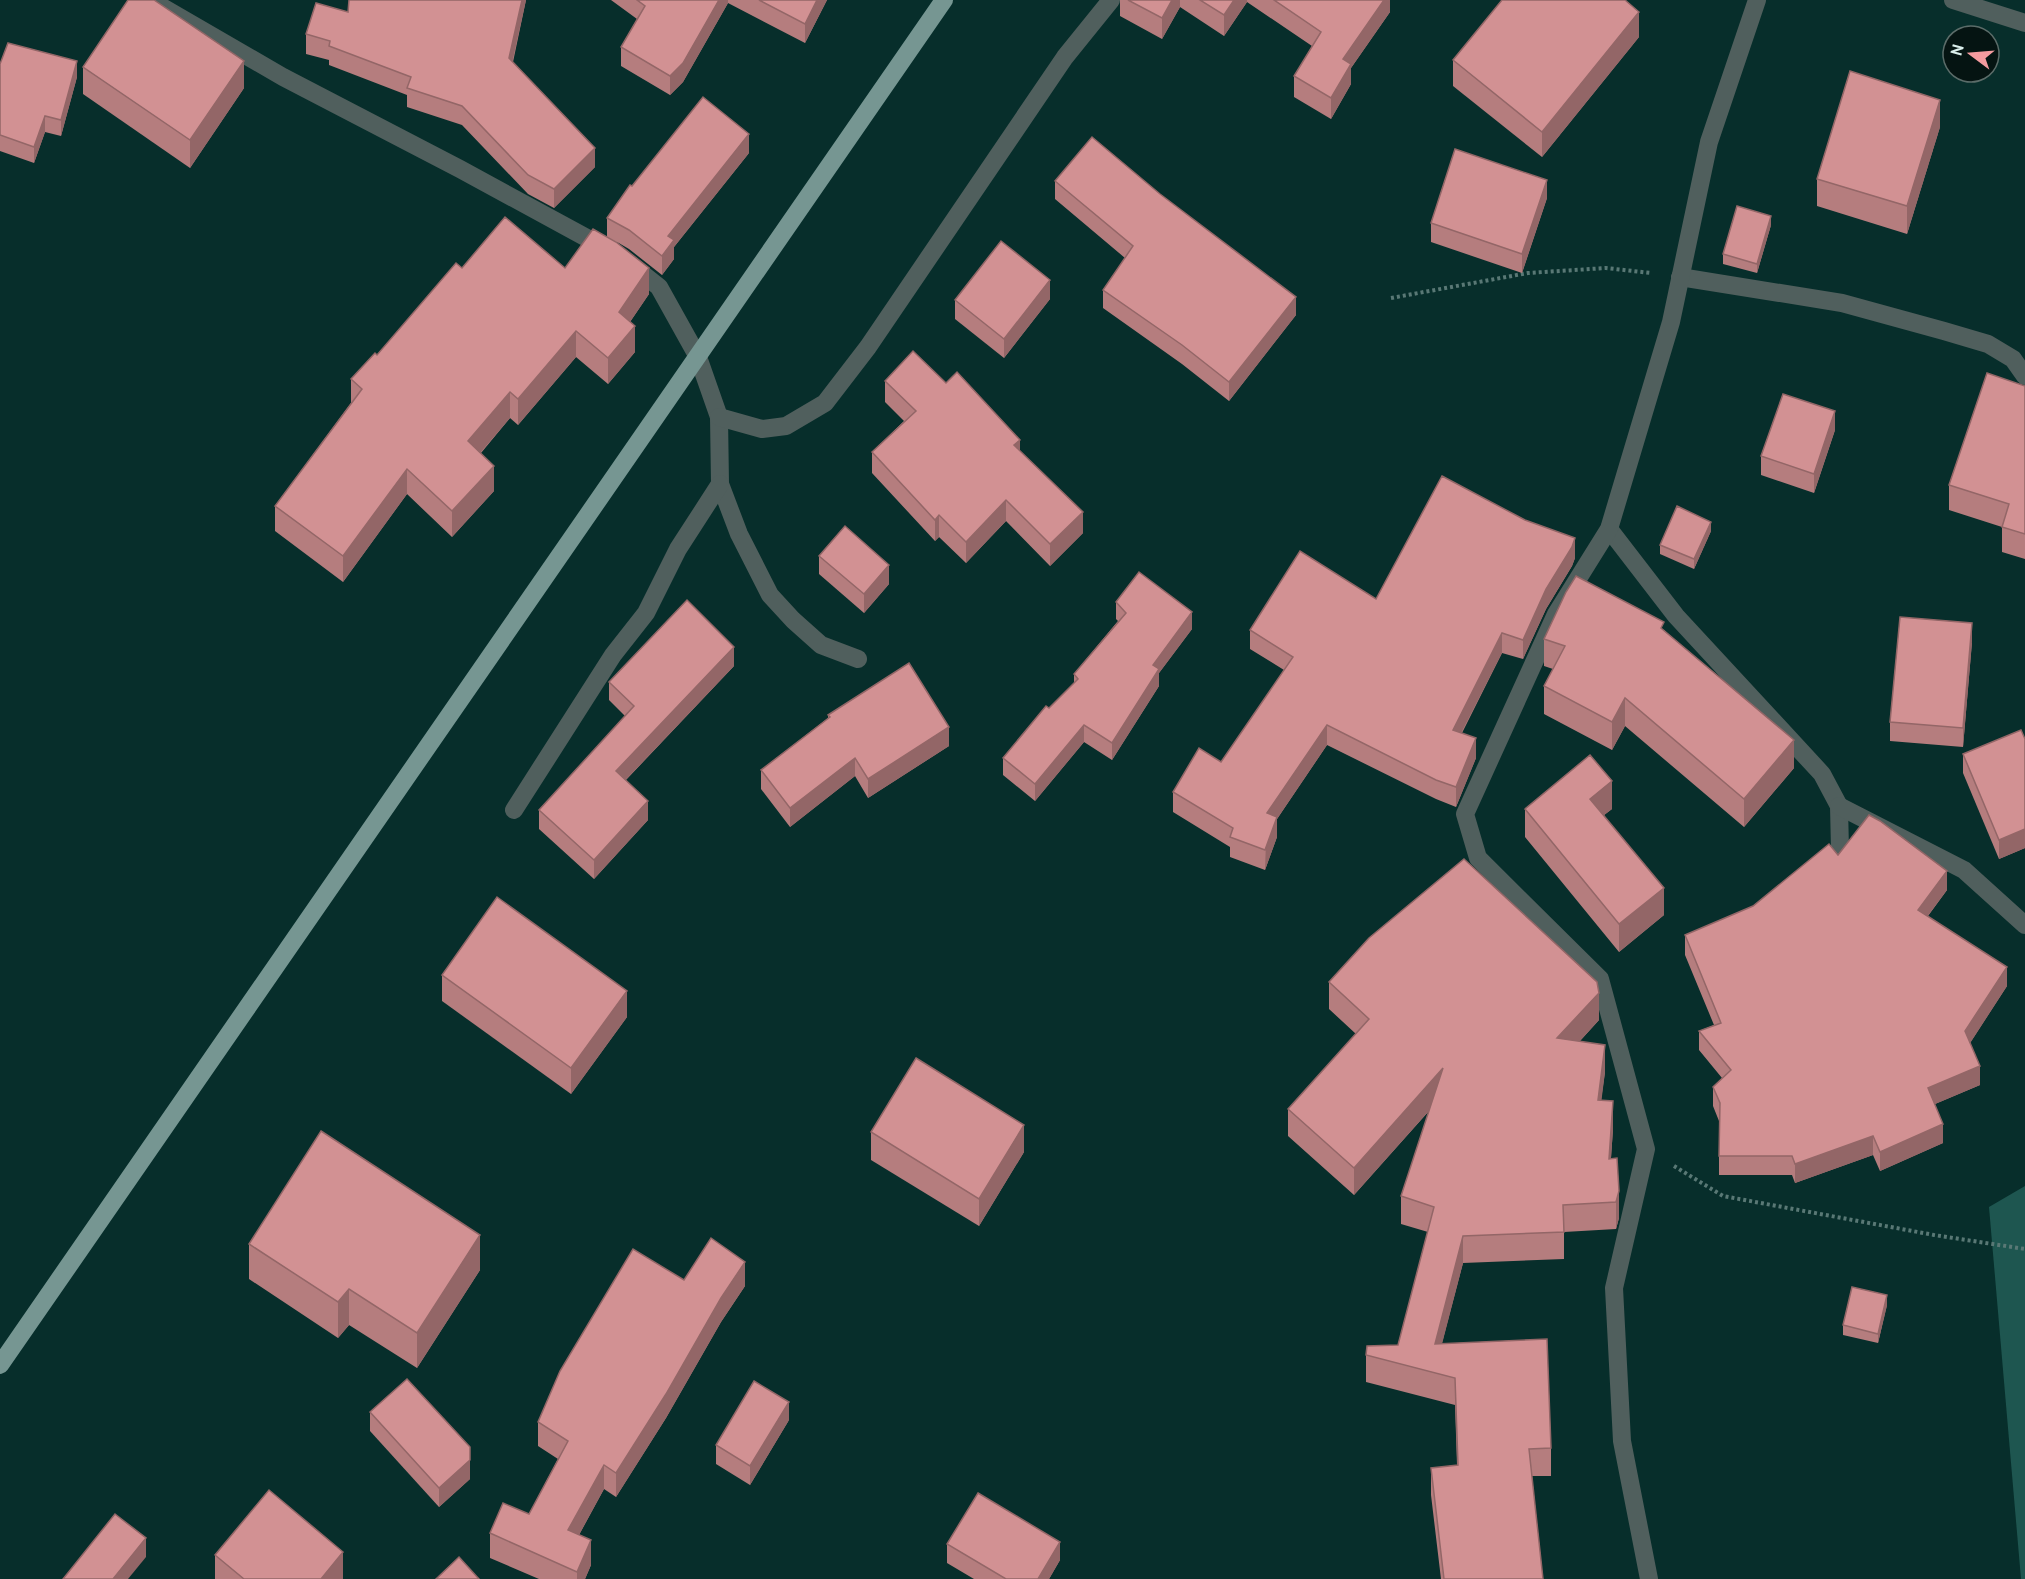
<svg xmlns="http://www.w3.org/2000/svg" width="2025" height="1579" font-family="'PT Sans',sans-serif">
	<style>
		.green { fill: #1e5650 }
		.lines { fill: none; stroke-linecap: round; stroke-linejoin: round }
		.path { stroke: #597875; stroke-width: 4; stroke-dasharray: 3 3; stroke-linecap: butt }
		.minor { stroke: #505f5d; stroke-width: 18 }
		.major { stroke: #769692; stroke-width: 18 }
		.wall { fill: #b57d7e }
		.shaded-wall { fill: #936667 }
		.building { fill: #d29193; stroke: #936667; stroke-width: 1.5 }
	</style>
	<rect width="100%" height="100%" fill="#072e2b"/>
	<!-- green -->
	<polygon class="green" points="2025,1186 2025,1579 2021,1579 1989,1207"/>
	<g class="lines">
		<!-- path -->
		<g class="path">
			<polyline points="1391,298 1528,273 1606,268 1651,273"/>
			<polyline points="1674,1166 1723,1196 1934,1235 2025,1249"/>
		</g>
		<!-- minor -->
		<g class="minor">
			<polyline points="150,0 283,77 460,169 607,249"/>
			<polyline points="1953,0 2025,23"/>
			<polyline points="630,264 659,287 698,357 719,417 720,484 739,534 770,595 793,620 821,645 858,659"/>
			<polyline points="1680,277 1842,303 1944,331 1988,344 2013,359 2025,376"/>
			<polyline points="719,417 762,429 786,426 825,403 868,347 1065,57 1111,0"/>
			<polyline points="1609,529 1676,616 1822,774 1839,806 1840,850"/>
			<polyline points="1839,806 1964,870 2025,925"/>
			<polyline points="514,810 613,655 646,613 678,549 720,484"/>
			<polyline points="1649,1579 1622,1441 1614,1288 1646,1149 1600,979 1478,858 1465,814 1556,614 1609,529 1671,322 1709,142 1757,0"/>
		</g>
		<!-- major -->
		<polyline class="major" points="0,1365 944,0"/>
	</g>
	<!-- wall -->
	<g class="wall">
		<polygon points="526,0 513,62 595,167 554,208 528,194 462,125 407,107 407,95 329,65 329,60 306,54 306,34 348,12"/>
		<polygon points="611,0 827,0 805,43 728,3 683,82 670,95 621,66 621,47 637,19"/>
		<polygon points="1120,0 1390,0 1390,12 1351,68 1351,84 1331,119 1294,97 1294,76 1312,46 1247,2 1224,36 1180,7 1162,39 1120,16"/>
		<polygon points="1639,37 1542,157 1453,86 1453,60"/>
		<polygon points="0,64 77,77 61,136 45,132 34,163 0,151"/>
		<polygon points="83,67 244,88 190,168 83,94"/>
		<polygon points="1940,127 1907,234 1817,206 1817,179"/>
		<polygon points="749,153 674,247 674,259 662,275 629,249 617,242 649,294 630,322 635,352 608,384 576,357 518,425 510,418 481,453 494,491 452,537 407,494 343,582 275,531 275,506 351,403 351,379 377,355 462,268 565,268 607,236 607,218 632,186"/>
		<polygon points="1055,181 1296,315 1229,401 1182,364 1103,308 1103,290 1125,258 1055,199"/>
		<polygon points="1547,198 1522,273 1431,242 1431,223"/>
		<polygon points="1771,225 1757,273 1723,264 1723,254"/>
		<polygon points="1050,299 1004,358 955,319 955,300"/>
		<polygon points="885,381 946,383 1020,451 1083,533 1050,566 1006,521 966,563 939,537 935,541 872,473 872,452 904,421 885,402"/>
		<polygon points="2025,386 2025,559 2002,552 2002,527 1949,510 1949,485"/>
		<polygon points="1835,430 1814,493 1761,475 1761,456"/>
		<polygon points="1711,531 1694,569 1660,554 1660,545"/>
		<polygon points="819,556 889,584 864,613 819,574"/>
		<polygon points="1575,558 1572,566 1546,609 1523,659 1502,653 1462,733 1476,758 1456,807 1436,799 1327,745 1277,819 1277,837 1265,870 1230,857 1230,847 1173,812 1173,792 1221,762 1284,670 1250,649 1250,630 1376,599"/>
		<polygon points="1116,602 1192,629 1159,673 1159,686 1112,760 1084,742 1035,801 1003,775 1003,758 1074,683 1074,674 1118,621 1116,619"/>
		<polygon points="1664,630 1794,768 1744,827 1625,726 1612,750 1544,714 1544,686 1553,669 1544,666 1544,639"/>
		<polygon points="1972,642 1963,747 1890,741 1890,722"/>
		<polygon points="734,666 626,780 648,820 594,879 539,829 539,810 625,716 609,700 609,682"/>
		<polygon points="828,715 949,746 868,798 855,776 790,827 761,789 761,770 828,718"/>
		<polygon points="2025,739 2025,848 1999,859 1963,773 1963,754"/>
		<polygon points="1525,809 1612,809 1604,815 1664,915 1619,952 1525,837"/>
		<polygon points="1838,855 1947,890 1928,916 2007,986 1970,1043 1980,1085 1935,1104 1943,1143 1880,1171 1873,1155 1795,1183 1792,1175 1719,1175 1719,1121 1713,1106 1713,1087 1722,1078 1699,1050 1699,1031 1714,1025 1685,955 1685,935 1753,906"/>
		<polygon points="442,975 627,1017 571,1094 442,1001"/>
		<polygon points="1329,982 1599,1020 1580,1041 1605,1072 1601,1100 1613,1129 1611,1158 1619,1218 1616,1229 1564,1232 1564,1259 1463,1263 1442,1343 1551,1448 1551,1476 1532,1476 1543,1579 1441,1579 1431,1495 1431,1468 1457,1465 1455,1405 1366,1382 1366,1355 1398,1345 1428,1232 1401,1224 1401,1196 1429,1111 1354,1195 1288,1136 1288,1109 1356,1034 1329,1009"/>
		<polygon points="871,1132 1024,1152 979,1226 871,1160"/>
		<polygon points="249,1244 480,1270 417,1368 349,1325 338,1338 249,1279"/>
		<polygon points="684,1280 745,1286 721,1322 666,1418 616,1497 604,1489 579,1535 591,1565 585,1579 539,1579 490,1558 490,1533 529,1514 558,1459 538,1446 538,1422"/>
		<polygon points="1887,1305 1878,1343 1843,1335 1843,1325"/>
		<polygon points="370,1412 470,1479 439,1507 370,1431"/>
		<polygon points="789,1420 750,1485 716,1464 716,1445"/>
		<polygon points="947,1544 1060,1560 1049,1579 974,1579 947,1563"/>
		<polygon points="215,1555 343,1579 215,1579"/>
	</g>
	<!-- shaded-wall -->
	<g class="shaded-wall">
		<polygon points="522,0 526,0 509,77 509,58"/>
		<polygon points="719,0 728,0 728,3 683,82 670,95 670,76"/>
		<polygon points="817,0 827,0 805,43 805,24"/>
		<polygon points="1172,0 1180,0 1180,7 1162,39 1162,18"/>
		<polygon points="1234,0 1247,0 1247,2 1224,36 1224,15"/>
		<polygon points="1384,0 1390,0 1390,12 1351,68 1351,84 1331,119 1331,98 1343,59"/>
		<polygon points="1639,12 1639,37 1542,157 1542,132"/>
		<polygon points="77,61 77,77 61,136 61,120"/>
		<polygon points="244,61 244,88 190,168 190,140"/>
		<polygon points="1940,100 1940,127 1907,234 1907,206"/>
		<polygon points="45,116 45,132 34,163 34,147"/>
		<polygon points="749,134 749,153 674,247 674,259 662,275 662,256 668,236"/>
		<polygon points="595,148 595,167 554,208 554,189"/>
		<polygon points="1547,180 1547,198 1522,273 1522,254"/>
		<polygon points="1771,216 1771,225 1757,273 1757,264"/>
		<polygon points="649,268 649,294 619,338 619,312"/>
		<polygon points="1050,280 1050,299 1004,358 1004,339"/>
		<polygon points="1296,297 1296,315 1229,401 1229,382"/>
		<polygon points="635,326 635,352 608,384 608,358"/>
		<polygon points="576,331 576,357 518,425 518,399"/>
		<polygon points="510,392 510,418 468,467 468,441"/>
		<polygon points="1835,411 1835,430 1814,493 1814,474"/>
		<polygon points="1020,440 1020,461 1014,445"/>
		<polygon points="494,466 494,491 452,537 452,511"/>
		<polygon points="407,469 407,494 343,582 343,556"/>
		<polygon points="1006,500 1006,521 966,563 966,542"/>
		<polygon points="1083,512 1083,533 1050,566 1050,544"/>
		<polygon points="939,515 939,537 935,541 935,520"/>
		<polygon points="1711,522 1711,531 1694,569 1694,559"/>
		<polygon points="1575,538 1575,558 1572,566 1546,609 1523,659 1523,640 1546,589"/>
		<polygon points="889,565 889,584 864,613 864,594"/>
		<polygon points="1192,612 1192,629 1159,673 1159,686 1112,760 1112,743 1153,665"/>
		<polygon points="1972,623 1972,642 1963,747 1963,728"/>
		<polygon points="1502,633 1502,653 1453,749 1453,730"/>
		<polygon points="734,647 734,666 616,790 616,771"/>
		<polygon points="1625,698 1625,726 1612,750 1612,722"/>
		<polygon points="1084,725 1084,742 1035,801 1035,784"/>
		<polygon points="1327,725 1327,745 1277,819 1277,837 1265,870 1267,813"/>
		<polygon points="949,727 949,746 868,798 868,779"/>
		<polygon points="1476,738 1476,758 1456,807 1456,787"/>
		<polygon points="1794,740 1794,768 1744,827 1744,799"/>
		<polygon points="855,758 855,776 790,827 790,808"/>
		<polygon points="1612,781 1612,809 1590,826 1590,799"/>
		<polygon points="648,801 648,820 594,879 594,860"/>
		<polygon points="2025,829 2025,848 1999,859 1999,840"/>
		<polygon points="1947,871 1947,890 1918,929 1918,910"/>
		<polygon points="1664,888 1664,915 1619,952 1619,924"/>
		<polygon points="2007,967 2007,986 1965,1051 1965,1031"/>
		<polygon points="627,991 627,1017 571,1094 571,1068"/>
		<polygon points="1599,993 1599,1020 1557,1066 1557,1038"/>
		<polygon points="1605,1045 1605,1072 1598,1128 1598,1100"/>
		<polygon points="1980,1066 1980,1085 1928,1107 1928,1088"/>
		<polygon points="1443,1068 1443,1095 1354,1195 1354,1168"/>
		<polygon points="1613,1101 1613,1129 1609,1186 1609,1159"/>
		<polygon points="1943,1124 1943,1143 1880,1171 1880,1152"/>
		<polygon points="1024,1125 1024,1152 979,1226 979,1199"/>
		<polygon points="1873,1136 1873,1155 1795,1183 1795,1164"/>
		<polygon points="1619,1191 1619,1218 1616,1229 1616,1202"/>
		<polygon points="480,1235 480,1270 417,1368 417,1333"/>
		<polygon points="1463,1236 1463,1263 1435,1371 1435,1344"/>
		<polygon points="745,1262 745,1286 721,1322 666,1418 616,1497 616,1473 721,1298"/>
		<polygon points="349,1289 349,1325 338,1338 338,1302"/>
		<polygon points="1887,1295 1887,1305 1878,1343 1878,1334"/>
		<polygon points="789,1402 789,1420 750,1485 750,1466"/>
		<polygon points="470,1460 470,1479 439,1507 439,1488"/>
		<polygon points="604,1465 604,1489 568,1555 568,1530"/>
		<polygon points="146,1538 146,1557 128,1579 113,1579"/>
		<polygon points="591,1540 591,1565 585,1579 577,1579 577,1572"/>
		<polygon points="1060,1542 1060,1560 1049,1579 1038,1579"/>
		<polygon points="343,1552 343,1579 321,1579"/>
	</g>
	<!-- building -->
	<g class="building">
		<polygon points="128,0 154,0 244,61 190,140 83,67"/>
		<polygon points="349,0 522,0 509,58 595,148 554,189 528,175 462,106 407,88 411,77 329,46 330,41 306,34 316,3 348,12"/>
		<polygon points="637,0 719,0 683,63 670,76 621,47 645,6"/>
		<polygon points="759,0 817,0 805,24"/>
		<polygon points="1128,0 1172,0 1162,18"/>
		<polygon points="1200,0 1234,0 1224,15"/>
		<polygon points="1274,0 1384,0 1343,59 1351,64 1331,98 1294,76 1321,32"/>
		<polygon points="1502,0 1625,0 1639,12 1542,132 1453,60"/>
		<polygon points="8,43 77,61 61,120 45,116 34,147 0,135 0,64"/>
		<polygon points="1850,71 1940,100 1907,206 1817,179"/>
		<polygon points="703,97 749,134 668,236 674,240 662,256 629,230 607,218 630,185 632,186"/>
		<polygon points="1092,137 1160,194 1296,297 1229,382 1182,345 1103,290 1133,246 1055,181"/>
		<polygon points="1455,149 1547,180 1522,254 1431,223"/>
		<polygon points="1737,206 1771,216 1757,264 1723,254"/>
		<polygon points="505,217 565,268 593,229 616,242 649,268 619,312 635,326 608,358 576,331 518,399 510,392 468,441 494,466 452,511 407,469 343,556 275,506 362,389 351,379 375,353 377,355 456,263 462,268"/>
		<polygon points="1001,241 1050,280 1004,339 955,300"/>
		<polygon points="913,351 946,383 957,372 1020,440 1014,445 1083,512 1050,544 1006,500 966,542 939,515 935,520 872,452 916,411 885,381"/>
		<polygon points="1987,373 2025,386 2025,534 2002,527 2009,504 1949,485"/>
		<polygon points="1783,394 1835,411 1814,474 1761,456"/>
		<polygon points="1442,476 1525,520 1575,538 1572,547 1546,589 1523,640 1502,633 1453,730 1476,738 1456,787 1436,780 1327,725 1267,813 1277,817 1265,850 1230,837 1233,828 1173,792 1199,748 1221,762 1293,657 1250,630 1300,551 1376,599"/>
		<polygon points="1677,506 1711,522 1694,559 1660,545"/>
		<polygon points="845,526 889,565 864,594 819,556"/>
		<polygon points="1139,572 1192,612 1153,665 1159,669 1112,743 1084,725 1035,784 1003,758 1046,706 1049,708 1078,679 1074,674 1126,613 1116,602"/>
		<polygon points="1576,576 1664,622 1661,628 1794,740 1744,799 1625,698 1612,722 1544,686 1565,646 1544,639 1566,592"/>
		<polygon points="687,600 734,647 616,771 648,801 594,860 539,810 634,706 609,682"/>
		<polygon points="1900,617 1972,623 1963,728 1890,722"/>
		<polygon points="909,663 949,727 868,779 855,758 790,808 761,770 830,717 828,715"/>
		<polygon points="2021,730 2025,739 2025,829 1999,840 1963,754"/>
		<polygon points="1590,755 1612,781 1590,799 1664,888 1619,924 1525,809"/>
		<polygon points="1869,815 1880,821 1947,871 1918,910 2007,967 1965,1031 1980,1066 1928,1088 1943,1124 1880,1152 1873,1136 1795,1164 1792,1156 1719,1156 1720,1103 1713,1087 1731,1070 1699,1031 1721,1023 1685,935 1753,906 1829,844 1838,855"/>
		<polygon points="1464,859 1597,982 1599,993 1557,1038 1605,1045 1598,1100 1613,1101 1609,1159 1617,1158 1619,1191 1616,1202 1563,1205 1564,1232 1463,1236 1435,1344 1547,1339 1551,1448 1529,1449 1543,1579 1444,1579 1431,1468 1458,1465 1455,1378 1366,1355 1367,1346 1398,1345 1434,1207 1401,1196 1443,1068 1354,1168 1288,1109 1369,1019 1329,982 1369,938"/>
		<polygon points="497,897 627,991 571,1068 442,975"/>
		<polygon points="916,1058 1024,1125 979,1199 871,1132"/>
		<polygon points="321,1131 480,1235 417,1333 349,1289 338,1302 249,1244"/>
		<polygon points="711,1238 745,1262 721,1298 666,1394 616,1473 604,1465 568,1530 591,1540 577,1572 490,1533 503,1503 529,1514 568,1441 538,1422 560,1371 633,1249 684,1280"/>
		<polygon points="1852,1287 1887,1295 1878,1334 1843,1325"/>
		<polygon points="407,1379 470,1447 470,1460 439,1488 370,1412"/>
		<polygon points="754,1381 789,1402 750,1466 716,1445"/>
		<polygon points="269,1490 343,1552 321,1579 244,1579 215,1555"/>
		<polygon points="978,1493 1060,1542 1038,1579 1006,1579 947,1544"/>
		<polygon points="115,1514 146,1538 113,1579 63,1579"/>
		<polygon points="459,1557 479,1579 436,1579"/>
	</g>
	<!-- north arrow -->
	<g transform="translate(1971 54) rotate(286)"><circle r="28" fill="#051412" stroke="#5b6c69" stroke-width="1.5"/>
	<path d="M0-4.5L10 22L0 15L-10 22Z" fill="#f49b9f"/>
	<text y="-9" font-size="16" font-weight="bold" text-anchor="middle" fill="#dbefec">N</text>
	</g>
</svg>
